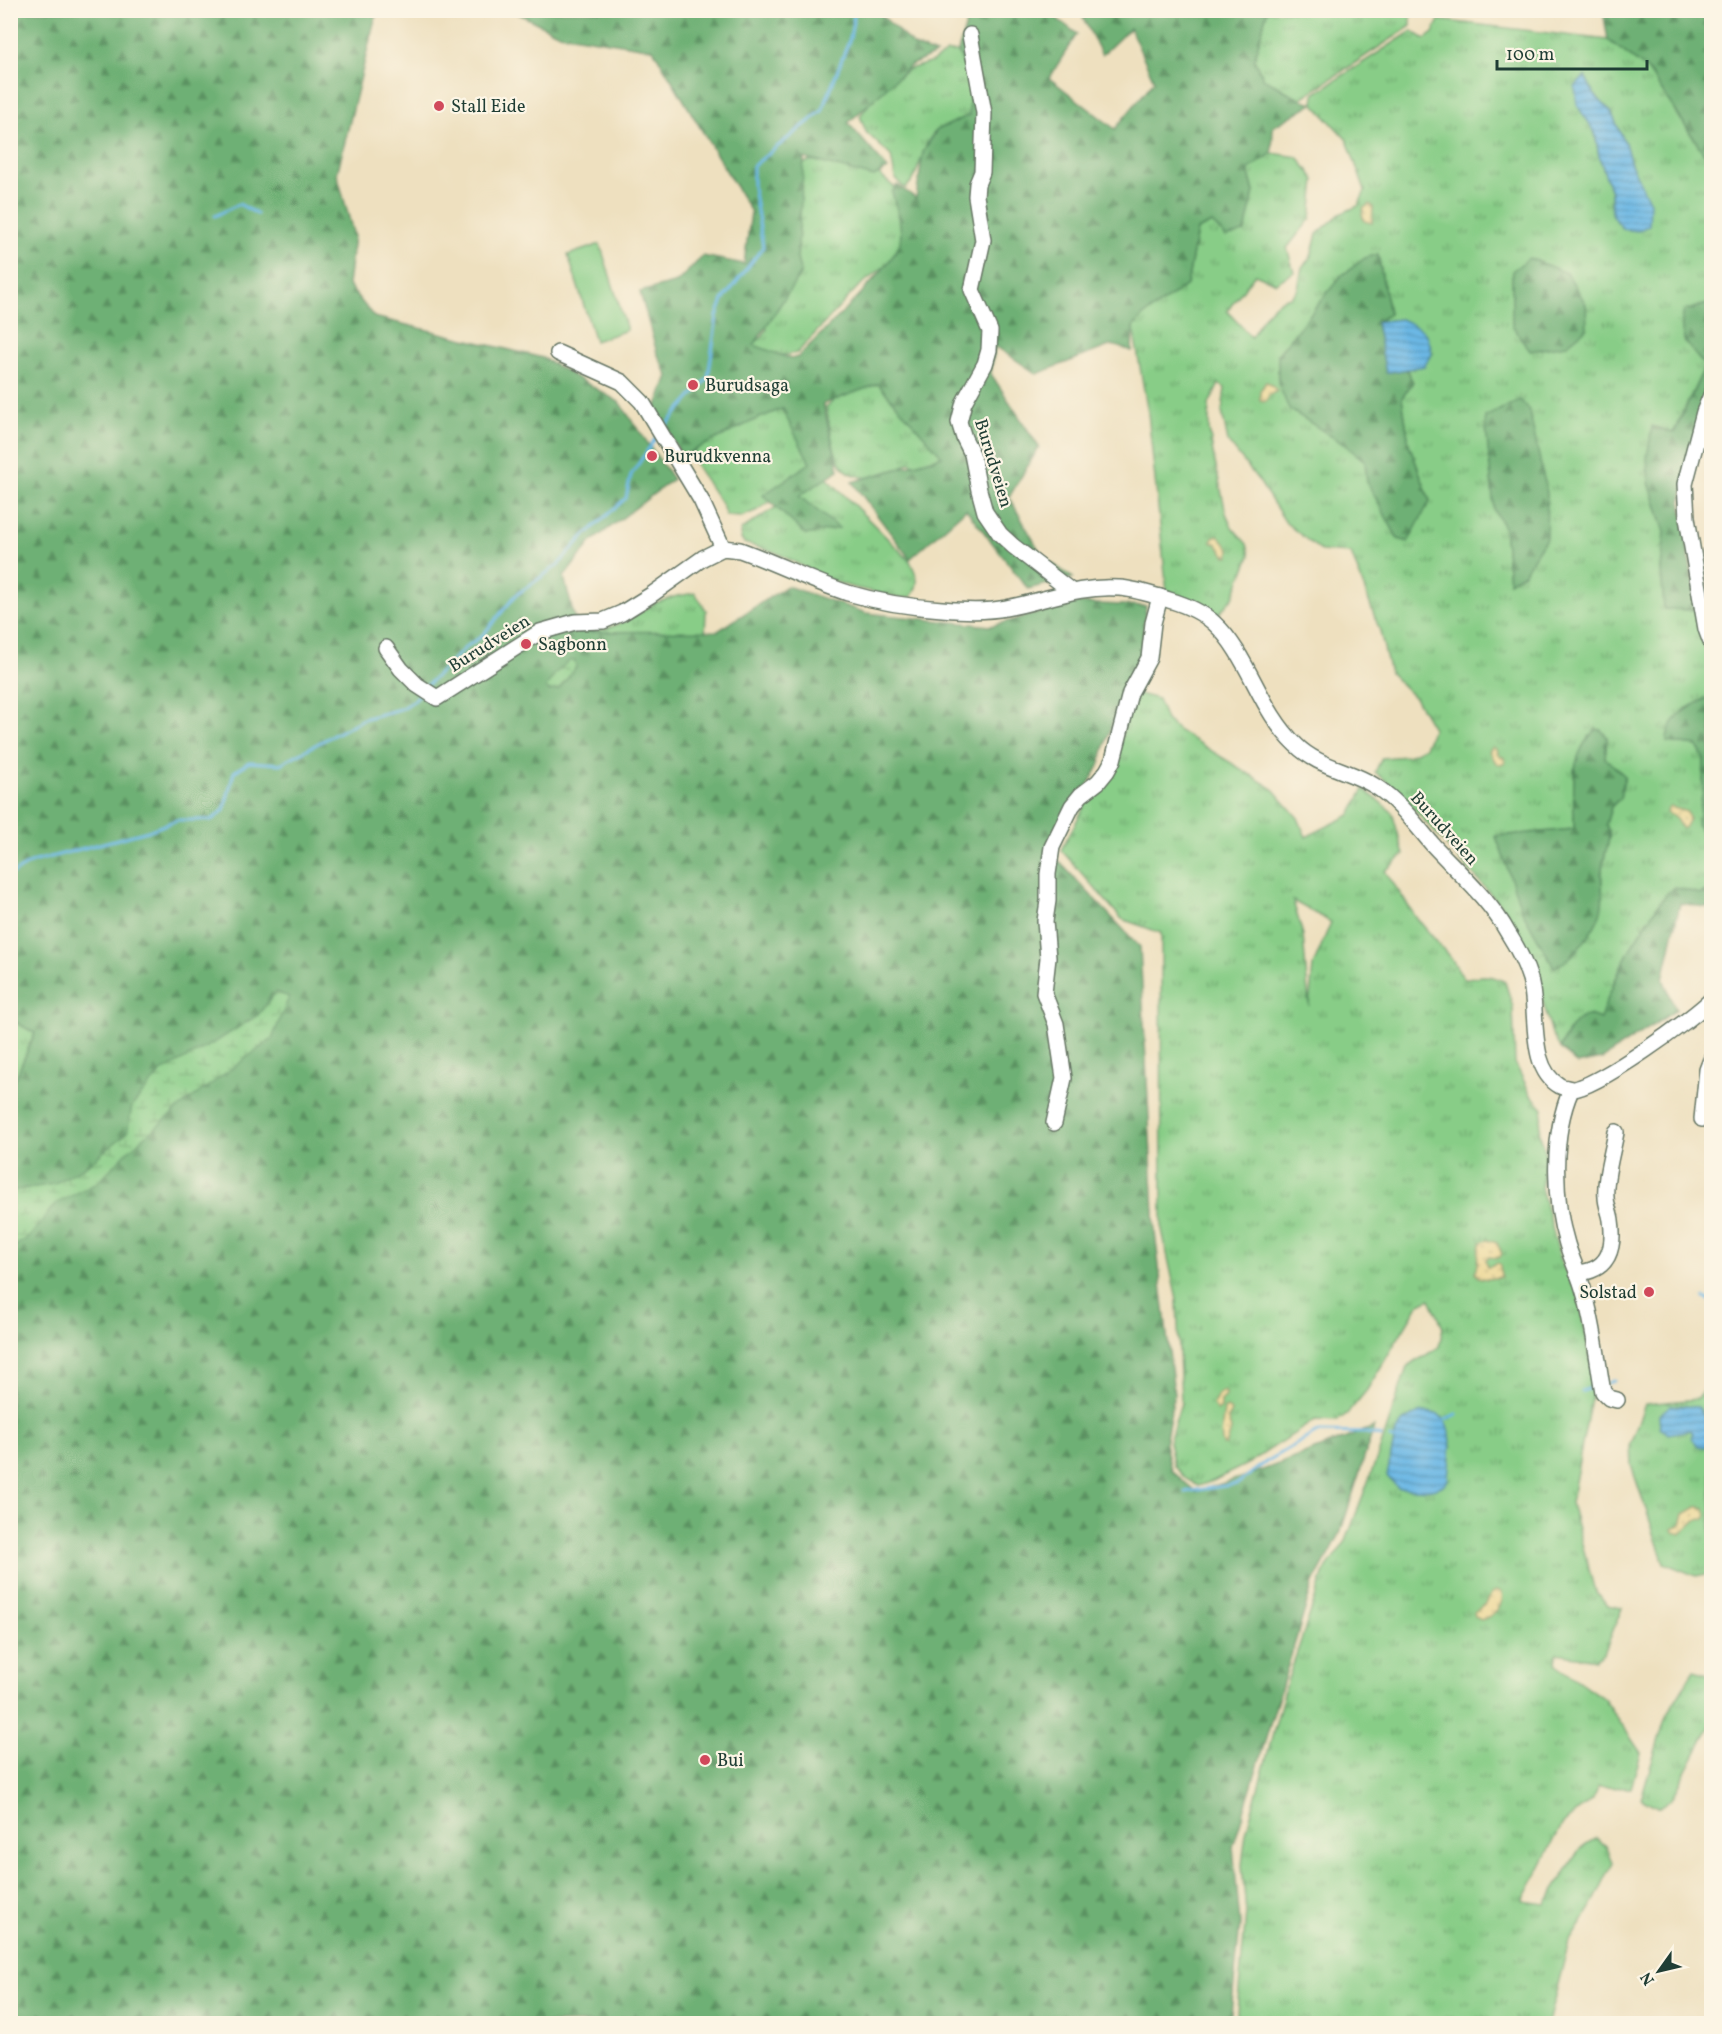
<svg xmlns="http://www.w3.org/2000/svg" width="1722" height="2034" font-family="Vollkorn,serif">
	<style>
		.grass { fill: url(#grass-tufts); stroke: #54855e; stroke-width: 1.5; fill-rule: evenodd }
		.forest { fill: url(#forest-firs); stroke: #467654; stroke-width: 1.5 }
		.wetland { fill: url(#wetland-marsh); stroke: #54855e; stroke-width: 1.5 }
		.sand { fill: url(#sand-dots); stroke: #868c69; stroke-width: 1.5 }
		.pitch { fill: #88cd87; stroke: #54855e; stroke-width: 1.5 }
		.water { fill: url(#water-rules); stroke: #467a8c; stroke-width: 1.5 }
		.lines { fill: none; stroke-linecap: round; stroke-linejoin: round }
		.stream { stroke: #6cb8e5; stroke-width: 3 }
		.minor-casing { stroke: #677665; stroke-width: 18 }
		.minor { stroke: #fff; stroke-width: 15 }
		.poi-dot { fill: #d1495b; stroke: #fcf5e5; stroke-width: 2 }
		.labels { text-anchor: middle; stroke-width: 4.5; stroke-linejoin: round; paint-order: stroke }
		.poi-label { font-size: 18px; fill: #1f3d34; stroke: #fcf5e5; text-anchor: start }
		.street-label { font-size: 18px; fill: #1f3d34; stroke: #fcf5e5 }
	</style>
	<defs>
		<pattern id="grass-tufts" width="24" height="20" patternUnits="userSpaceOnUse" patternTransform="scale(1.5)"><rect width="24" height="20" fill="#88cd87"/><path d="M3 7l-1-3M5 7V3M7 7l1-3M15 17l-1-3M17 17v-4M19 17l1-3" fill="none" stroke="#6fa86f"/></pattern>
		<pattern id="forest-firs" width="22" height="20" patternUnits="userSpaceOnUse" patternTransform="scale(1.5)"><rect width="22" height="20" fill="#6eb074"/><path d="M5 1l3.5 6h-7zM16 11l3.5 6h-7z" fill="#5a9060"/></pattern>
		<pattern id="wetland-marsh" width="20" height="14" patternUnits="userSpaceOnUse" patternTransform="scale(1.5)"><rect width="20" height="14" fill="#88cd87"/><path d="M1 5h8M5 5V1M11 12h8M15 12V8" fill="none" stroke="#6fa86f"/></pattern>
		<pattern id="sand-dots" width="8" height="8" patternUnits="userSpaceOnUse" patternTransform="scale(1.5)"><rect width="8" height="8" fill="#eeda9e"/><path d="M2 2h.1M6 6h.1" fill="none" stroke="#ccbc89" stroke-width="1.8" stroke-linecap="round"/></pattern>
		<pattern id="water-rules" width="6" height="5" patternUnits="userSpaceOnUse" patternTransform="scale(1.5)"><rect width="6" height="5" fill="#6cb8e5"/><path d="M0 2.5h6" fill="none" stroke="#5897ba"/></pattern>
	</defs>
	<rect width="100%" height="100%" fill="#fcf5e5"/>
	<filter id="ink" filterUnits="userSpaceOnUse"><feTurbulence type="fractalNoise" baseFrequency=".0167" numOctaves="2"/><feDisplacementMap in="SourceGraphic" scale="12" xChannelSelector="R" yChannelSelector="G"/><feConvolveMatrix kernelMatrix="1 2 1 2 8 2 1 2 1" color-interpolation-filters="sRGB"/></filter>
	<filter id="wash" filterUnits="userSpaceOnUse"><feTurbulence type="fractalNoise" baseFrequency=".008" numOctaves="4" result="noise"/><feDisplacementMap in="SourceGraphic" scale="24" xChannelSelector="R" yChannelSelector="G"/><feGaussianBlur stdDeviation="1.35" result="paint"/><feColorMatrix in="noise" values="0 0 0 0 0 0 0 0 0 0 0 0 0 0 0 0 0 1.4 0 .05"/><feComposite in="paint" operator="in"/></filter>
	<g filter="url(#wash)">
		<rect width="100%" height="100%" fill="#eee0bf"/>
		<!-- grass -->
		<g class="grass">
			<polygon points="1267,11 1411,11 1411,26 1300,99 1264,79 1254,60"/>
			<path d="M1439 20 1608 40 1648 70 1711 164V303L1684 311V341L1705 366 1673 433 1652 427 1649 482 1665 532 1661 569 1665 609 1697 610 1703 635 1711 658V696L1685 709 1667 742 1697 746 1704 759 1703 790 1707 845 1711 848V888L1700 894 1674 887C1664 895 1658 905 1651 916 1628 950 1614 981 1600 1020L1590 1015 1568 1031 1560 1048 1552 1034 1528 949 1506 911 1395 788 1375 772 1382 758 1408 756 1425 747 1433 728 1416 699 1390 673 1380 631 1351 553 1321 551 1286 523 1259 481 1228 442 1222 412 1225 388 1219 384 1209 404V430L1214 458 1226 513 1232 527 1247 544 1250 556 1233 597 1217 616 1196 603 1167 592 1148 413 1133 327 1143 316 1187 285 1197 230 1212 223 1254 192 1248 170 1272 153 1298 157 1315 180 1311 218 1287 248 1294 272 1276 283 1255 274 1227 311 1251 337C1260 323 1272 299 1291 297L1298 289 1302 267 1311 257 1317 234 1340 214 1358 206 1365 191 1347 140 1313 103 1314 94 1412 31 1425 39 1433 33ZM1585 76 1594 94 1611 112 1625 143 1631 164 1612 215 1611 192 1599 156 1595 133 1589 123ZM1378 254 1389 314 1376 322 1401 319 1424 366 1406 369 1412 382 1402 398 1409 444 1430 501 1367 482 1365 461 1345 445 1278 354 1341 276ZM1504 527 1524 573 1509 582ZM1607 737 1605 758 1610 764 1619 769 1620 798 1611 807 1606 824 1610 835 1602 868 1601 911 1554 967 1496 837 1574 829V769Z"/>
			<path d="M947 52H959L968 68 973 111C960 129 944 121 933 134 920 150 921 173 906 188L902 186 895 178 891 156 866 132 860 116 875 96 909 69 932 62Z"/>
			<path d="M835 160 876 172 900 192 908 230 895 258 857 288 797 353C784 356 758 358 746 350L762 337 767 329 765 319 791 170 809 161Z"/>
			<path d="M870 376 955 455 927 471 910 462C902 466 894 472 885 475 873 480 851 478 842 466 832 453 830 424 826 408L838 396Z"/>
			<polygon points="786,402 816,461 806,475 758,510 741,517 726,516 722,505 689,455 702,445"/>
			<path d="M822 477 827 478 910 561C917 575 921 584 911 597L901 598 851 587 827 579 777 553 744 543 741 539V530Z"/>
			<polygon points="695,593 706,610 705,637 570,641 577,631 605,629 626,621 655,603 677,596"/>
			<path d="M1132 692 1158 699 1166 720 1179 731 1272 788 1298 818 1306 837 1350 815 1364 789 1392 812 1404 855 1385 871 1415 916 1453 961 1464 979C1479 975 1491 974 1505 982L1513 1007 1515 1063 1531 1095 1543 1108 1539 1133 1546 1153 1541 1188 1563 1267 1579 1296 1594 1382 1571 1503 1594 1588 1607 1605 1622 1608 1604 1653 1595 1659 1557 1653 1556 1665 1604 1699 1641 1753 1631 1788 1598 1787 1592 1799 1562 1825 1523 1901 1546 1904 1580 1848 1596 1838 1606 1846 1613 1862 1591 1908 1569 1942 1548 2023H1236L1246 1913 1242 1865 1246 1833 1287 1682 1324 1572 1346 1541 1379 1452 1407 1367 1439 1347 1443 1327 1430 1299 1418 1305 1367 1390 1348 1413 1337 1421 1315 1420 1249 1463 1213 1481 1198 1486 1185 1478 1174 1466 1169 1442 1181 1403 1177 1300 1162 1230 1161 933 1122 919 1061 850 1090 796 1113 774ZM1293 901 1331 922 1313 966 1309 1006 1303 935Z"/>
			<polygon points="10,1019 35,1033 14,1082 11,1084"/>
			<polygon points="1711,1378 1711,1573 1696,1576 1664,1563 1631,1465 1630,1444 1645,1404 1698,1399"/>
			<polygon points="1694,1670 1711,1675 1711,1724 1672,1799 1659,1808 1641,1798 1666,1716"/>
		</g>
		<!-- forest -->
		<g class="forest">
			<polygon points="11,11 377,11 337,174 354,236 348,285 374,317 543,358 619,402 673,479 591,542 564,577 578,632 718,631 787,586 866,613 991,626 1075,603 1146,606 1141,655 1120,696 1099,766 1049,851 1140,947 1155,1232 1174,1394 1165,1444 1171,1470 1196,1492 1255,1473 1374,1427 1340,1534 1313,1583 1233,1847 1240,1924 1230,2023 11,2023 10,1084 14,1082 35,1033 10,1019"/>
			<path d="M513 11H879L878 12 914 46 936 54 911 65 848 123 888 169 874 177 804 158 797 259 801 273 754 345 791 359 798 357C818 336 894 266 900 242 903 226 896 207 892 192L897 185 916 198 923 152 937 130 969 115 970 82 958 51 970 11H1047L1077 34 1049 78 1115 129 1154 81 1130 28 1102 55 1083 18 1087 11H1267L1254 60 1264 79 1300 99 1313 103 1273 127 1272 153 1248 170 1254 192 1245 232 1226 237 1212 223 1197 230 1187 285 1143 316 1133 327 1132 351 1112 345 1037 374 995 346 991 374 1039 447 1009 497 1043 557 1073 578 1028 589 966 509 910 559 852 482 942 456 878 384 823 404 839 470 799 496 839 528 806 535 763 495 810 463 782 409 757 419 682 456 655 411 668 376 657 353 640 292 677 282 703 256 744 264 751 212 653 49 559 34Z"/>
			<polygon points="1603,11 1702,11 1711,41 1711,164 1648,70 1608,40"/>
			<polygon points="1378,254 1389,314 1376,322 1386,372 1406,369 1413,382 1402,398 1409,444 1430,501 1408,542 1398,539 1367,482 1365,461 1345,445 1289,409 1278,383 1278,354 1341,276 1365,258"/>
			<polygon points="1529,258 1567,273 1586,304 1587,328 1566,345 1530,351 1512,325 1512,271"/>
			<path d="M1711 303V370L1681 500 1697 610 1664 609 1661 569 1665 532 1649 482 1647 458 1652 426 1674 433 1705 366C1689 347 1676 337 1684 311Z"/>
			<polygon points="1520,400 1529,410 1547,493 1546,538 1524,573 1509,582 1504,527 1494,510 1485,417"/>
			<path d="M1711 696V848L1707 845 1697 824 1703 790 1704 759 1697 746 1667 742C1667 717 1693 705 1711 696Z"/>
			<path d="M1596 729 1601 730 1607 737 1605 758 1625 776 1620 798 1611 807 1606 824C1613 842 1604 850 1602 869 1600 882 1605 898 1601 911 1596 929 1572 962 1554 967L1522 911 1496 836 1574 829C1575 792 1566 758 1596 729Z"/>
			<path d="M1711 886V908L1680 903 1663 979 1676 1010 1602 1059 1577 1064 1560 1048C1565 1038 1576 1013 1591 1016 1594 1016 1597 1018 1600 1019 1614 980 1627 950 1651 916 1658 905 1664 895 1674 887L1700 894 1711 889Z"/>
		</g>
		<!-- wetland -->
		<g class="wetland">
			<path d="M569 661H575L576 667 559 689 549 691 546 688C551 677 560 668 569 661Z"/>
			<polygon points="276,992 289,997 272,1039 185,1103 128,1151 97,1183 55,1204 31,1235 11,1249 11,1191 54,1184 86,1166 127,1133 132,1106 161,1072 217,1041 258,1015"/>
		</g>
		<!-- sand -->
		<g class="sand">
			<polygon points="1370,204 1373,207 1372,223 1364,221 1362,214 1364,208"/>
			<polygon points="1266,382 1269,383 1277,391 1269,395 1266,401 1263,402 1260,400 1260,391"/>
			<polygon points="1218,535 1230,550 1229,556 1226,556 1217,544 1211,542 1213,538"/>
			<polygon points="1493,747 1497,750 1499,755 1505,758 1505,763 1501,765 1496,763 1489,751"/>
			<polygon points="1671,807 1687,812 1689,819 1684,828 1681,828 1675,817 1667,813 1668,809"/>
			<path d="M1488 1240 1497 1243 1502 1254 1499 1258 1488 1257 1486 1260 1488 1267 1496 1263 1500 1264 1501 1277 1487 1279 1478 1277 1475 1272C1479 1260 1476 1255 1481 1242Z"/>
			<polygon points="1223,1391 1226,1393 1226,1396 1221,1401 1221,1408 1217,1411 1213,1404 1218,1394"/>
			<path d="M1227 1408 1231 1411 1228 1420 1231 1429C1231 1431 1227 1443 1226 1445H1223C1219 1435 1223 1421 1224 1410Z"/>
			<polygon points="1698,1506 1705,1509 1707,1515 1705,1519 1696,1520 1681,1534 1674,1532 1673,1529 1681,1524 1684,1514"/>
			<path d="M1497 1590 1502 1592C1505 1606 1493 1616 1481 1620L1475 1617 1474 1612 1486 1604 1491 1594Z"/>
		</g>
		<!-- pitch -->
		<polygon class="pitch" points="600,244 627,330 595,341 568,255"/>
		<!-- water -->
		<g class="water">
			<polygon points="1585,76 1594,94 1611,112 1625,143 1631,164 1650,203 1649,225 1638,231 1623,229 1612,215 1611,192 1599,156 1595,133 1577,105 1575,87"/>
			<path d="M1401 319C1422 328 1428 330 1432 353L1424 366 1386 373 1376 322Z"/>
			<path d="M1671 1405 1698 1407C1706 1416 1714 1433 1709 1445L1705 1447 1698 1446 1691 1437 1693 1433 1690 1430 1668 1434 1660 1427 1659 1415Z"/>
			<path d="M1421 1412C1462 1410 1449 1452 1448 1480 1438 1495 1413 1488 1398 1488L1387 1476 1395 1435 1403 1421Z"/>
		</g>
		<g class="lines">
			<!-- stream -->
			<g class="stream">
				<polyline points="215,216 239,204 257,214"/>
				<polyline points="663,429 708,378 717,316 723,300 763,247 753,186 753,166 822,111 850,38 855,10"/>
				<polyline points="427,685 466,647 482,636 516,595 558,565 582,538 626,498 631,475 657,436"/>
				<polyline points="10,875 32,862 148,831 177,820 212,820 224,810 234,772 249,762 280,764 363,719 400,709 415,700 421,692"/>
				<polyline points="1704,1298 1712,1301"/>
				<polyline points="1608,1383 1614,1380"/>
				<polyline points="1582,1391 1595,1387"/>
				<polyline points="1445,1420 1457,1414"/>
				<polyline points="1391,1438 1394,1440"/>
				<polyline points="1185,1492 1237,1484 1266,1462 1317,1432 1367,1433 1381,1436"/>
			</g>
		</g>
	</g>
	<g filter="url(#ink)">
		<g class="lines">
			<!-- minor casing -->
			<g class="minor-casing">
				<g id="minor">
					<polyline points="970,35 984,113 982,172 977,184 976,196 983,240 972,290 990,331 989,350 985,364 964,402 959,422 964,438 972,454 979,490 985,512 1000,534 1013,546 1071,591"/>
					<polyline points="558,353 622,382 642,402 701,500 723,548"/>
					<polyline points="1712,393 1704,412 1685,484 1687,518 1706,629 1712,645"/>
					<path d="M386 648 401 669 417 685 437 698 540 632 575 622 603 621 622 613 651 595 703 558 723 548 740 550C776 563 811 581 848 593 878 602 910 607 942 609 963 611 986 612 1006 608 1045 601 1078 585 1119 588 1136 589 1153 595 1169 600 1186 605 1201 611 1214 623 1249 655 1259 710 1296 745 1318 767 1350 770 1375 786 1399 801 1415 824 1433 845 1459 873 1490 900 1508 933 1517 947 1525 963 1530 979 1539 1011 1527 1068 1560 1086 1562 1087 1571 1089 1573 1089 1596 1088 1694 1018 1712 999"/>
					<path d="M1571 1090C1552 1133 1553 1199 1567 1244 1572 1261 1580 1276 1584 1292 1594 1324 1597 1359 1603 1392L1609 1398 1617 1400"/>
					<polyline points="1702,1119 1707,1070 1712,1057"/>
					<polyline points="1054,1123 1064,1078 1056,1024 1044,993 1048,958 1045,921 1048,901 1048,874 1052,847 1072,806 1081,795 1098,782 1107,771 1113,760 1130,693 1149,658 1153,623 1160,597"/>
					<path d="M1577 1273C1609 1271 1615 1248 1611 1220 1610 1212 1606 1205 1606 1197 1604 1179 1613 1151 1616 1132"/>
				</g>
			</g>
			<!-- minor -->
			<use href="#minor" class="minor"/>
		</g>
	</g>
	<!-- markers -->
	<g class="poi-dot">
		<circle cx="439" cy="106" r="6"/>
		<circle cx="693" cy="385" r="6"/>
		<circle cx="652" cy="456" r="6"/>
		<circle cx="526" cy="644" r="6"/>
		<circle cx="1649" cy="1292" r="6"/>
		<circle cx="705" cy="1760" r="6"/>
	</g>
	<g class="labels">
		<!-- poi labels -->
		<g class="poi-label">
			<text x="451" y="112">Stall Eide</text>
			<text x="705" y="391">Burudsaga</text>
			<text x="664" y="462">Burudkvenna</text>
			<text x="538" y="650">Sagbonn</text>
			<text x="1637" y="1298" text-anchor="end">Solstad</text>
			<text x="717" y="1766">Bui</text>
		</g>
		<!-- street labels -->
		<g class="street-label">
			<text transform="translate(994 463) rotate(73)" y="6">Burudveien</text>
			<text transform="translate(489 643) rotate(-32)" y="6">Burudveien</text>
			<text transform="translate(1445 828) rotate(48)" y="6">Burudveien</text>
		</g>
	</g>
	<!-- margin -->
	<rect width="1722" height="2034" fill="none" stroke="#fcf5e5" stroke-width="36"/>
	<!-- north arrow -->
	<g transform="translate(1659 1971) rotate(236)" stroke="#fcf5e5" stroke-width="4.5" paint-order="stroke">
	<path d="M0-4.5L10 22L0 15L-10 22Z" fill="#1f3d34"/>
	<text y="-9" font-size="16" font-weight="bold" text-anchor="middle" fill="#1f3d34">N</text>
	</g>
	<!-- scale -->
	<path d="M1497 60v9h150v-9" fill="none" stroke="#1f3d34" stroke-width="3"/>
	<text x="1506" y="60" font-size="18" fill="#1f3d34" stroke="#fcf5e5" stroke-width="4.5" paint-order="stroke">100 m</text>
</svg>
